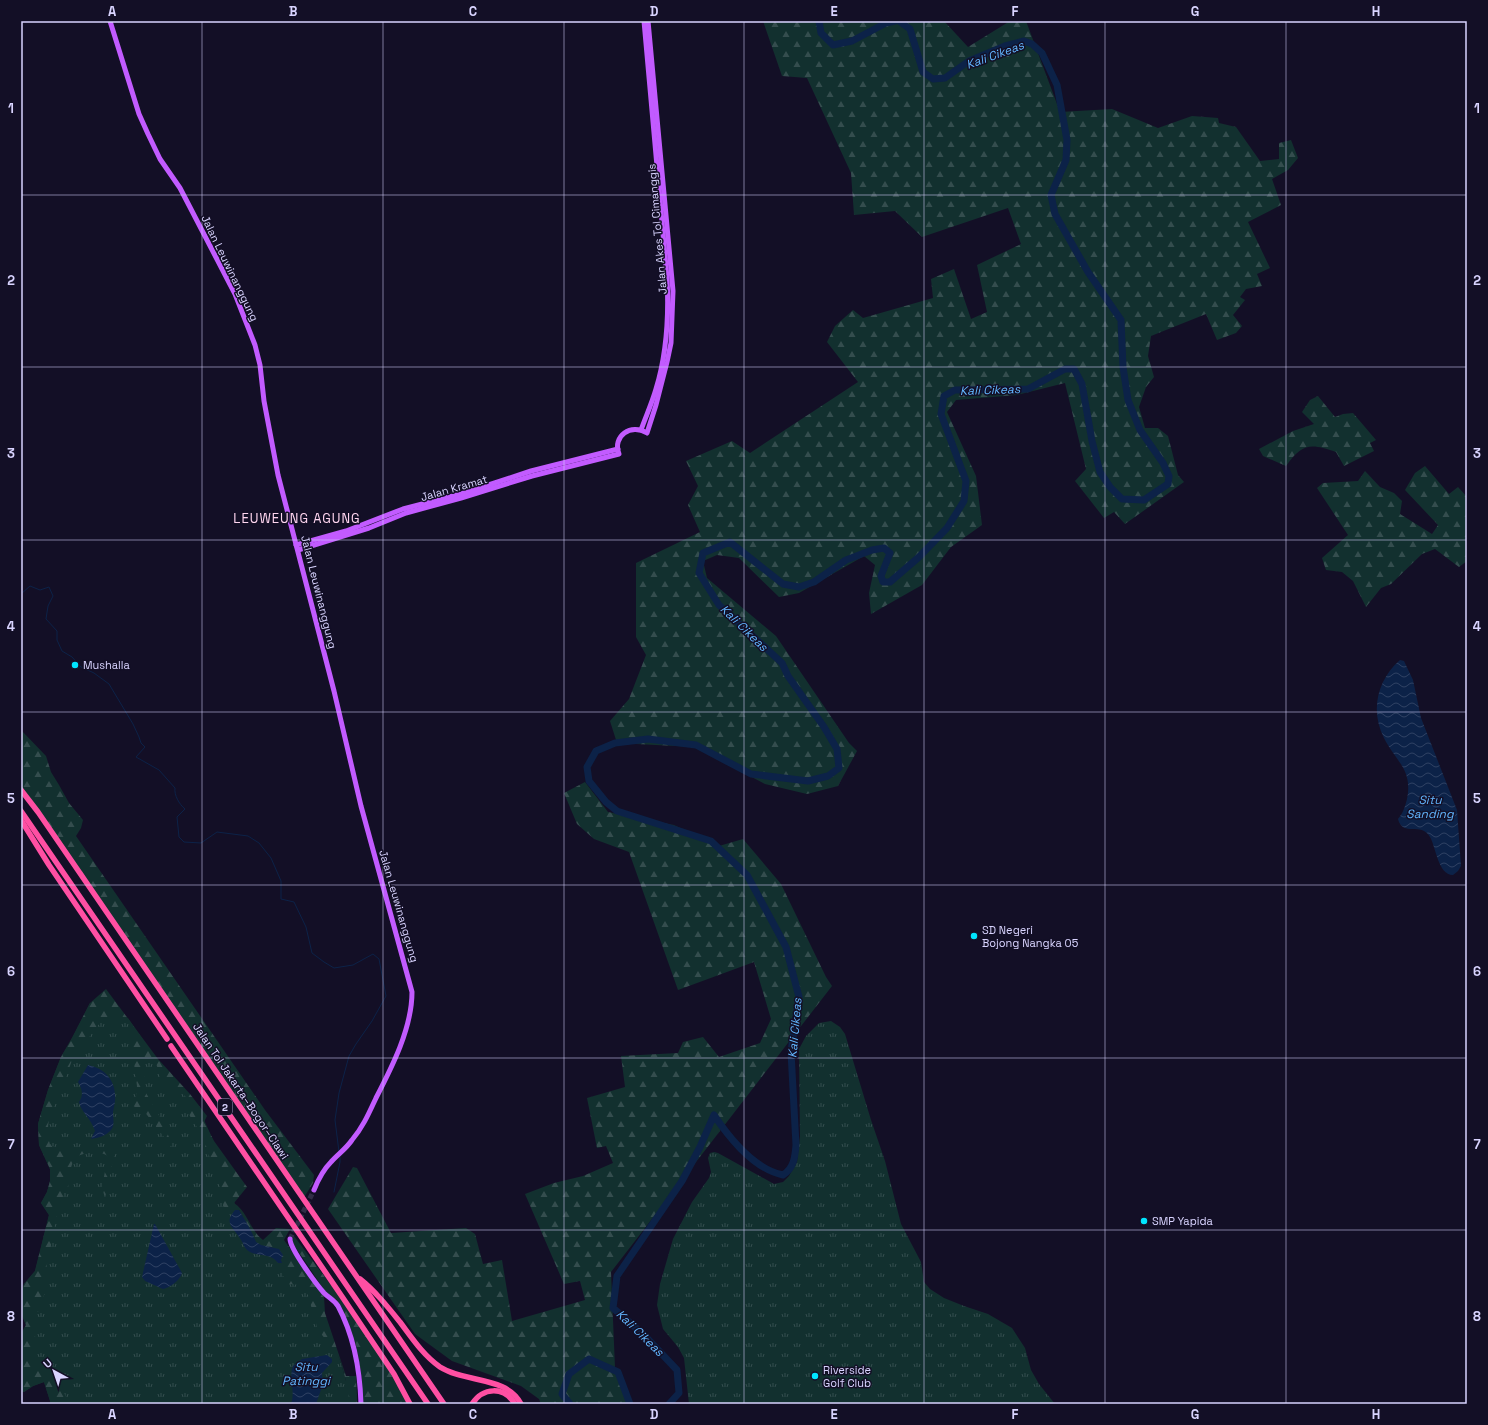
<svg xmlns="http://www.w3.org/2000/svg" width="1488" height="1425" font-family="'Space Grotesk',sans-serif">
	<style>
		.grass { fill: url(#grass-tufts) }
		.forest { fill: url(#forest-firs) }
		.water { fill: url(#water-waves) }
		.lines { fill: none; stroke-linecap: round; stroke-linejoin: round }
		.stream { stroke: #0c2248; stroke-width: 1 }
		.river { stroke: #0c2248; stroke-width: 7 }
		.major-tunnel { stroke: #312d47; stroke-width: 5; stroke-dasharray: 5 2.5; stroke-linecap: butt }
		.major { stroke: #c25bff; stroke-width: 5 }
		.highway { stroke: #ff4fa3; stroke-width: 5.5 }
		.grid { fill: none; stroke: #d9d4ff; stroke-width: 1; stroke-opacity: 0.55 }
		.poi-dot { fill: #00e5ff; stroke: #130f26; stroke-width: 1.5 }
		.labels { text-anchor: middle; stroke-width: 3; stroke-linejoin: round; paint-order: stroke }
		.shield { fill: #130f26; stroke: #9e99be; stroke-width: 1 }
		.shield-label { font-size: 10px; font-weight: bold; fill: #d9d4ff }
		.street-label { font-size: 11px; fill: #d9d4ff; stroke: #130f26 }
		.poi-label { font-size: 11px; fill: #d9d4ff; stroke: #130f26; text-anchor: start }
		.water-label { font-size: 12px; font-style: italic; fill: #62b6ff; stroke: #130f26 }
		.quarter-label { font-size: 13px; letter-spacing: 1px; fill: #ffd6f0; stroke: #130f26 }
		.neatline { fill: none; stroke: #d9d4ff; stroke-width: 1.5 }
		.grid-label { font-size: 13px; text-anchor: middle; font-weight: bold; fill: #d9d4ff }
	</style>
	<defs>
		<pattern id="grass-tufts" width="24" height="20" patternUnits="userSpaceOnUse"><rect width="24" height="20" fill="#12302f"/><path d="M3 7l-1-3M5 7V3M7 7l1-3M15 17l-1-3M17 17v-4M19 17l1-3" fill="none" stroke="#344d4e"/></pattern>
		<pattern id="forest-firs" width="22" height="20" patternUnits="userSpaceOnUse"><rect width="22" height="20" fill="#12302f"/><path d="M5 1l3.5 6h-7zM16 11l3.5 6h-7z" fill="#344d4e"/></pattern>
		<pattern id="water-waves" width="16" height="10" patternUnits="userSpaceOnUse"><rect width="16" height="10" fill="#0c2248"/><path d="M0 5q4-4 8 0t8 0" fill="none" stroke="#2f4163"/></pattern>
	</defs>
	<rect width="100%" height="100%" fill="#130f26"/>
	<!-- grass -->
	<g class="grass">
		<polygon points="90,1003 128,1018 166,1073 201,1113 228,1174 235,1205 258,1237 300,1273 340,1360 346,1381 356,1379 357,1404 51,1404 44,1382 33,1386 24,1392 21,1391 21,1362 22,1360 21,1334 26,1325 21,1313 21,1294 24,1284 35,1271 49,1215 41,1203 47,1192 50,1181 50,1169 39,1145 38,1124 48,1090 61,1057 72,1038"/>
		<polygon points="831,1021 840,1027 845,1034 871,1120 885,1161 901,1224 921,1262 924,1282 930,1289 944,1298 964,1306 988,1314 1012,1328 1025,1348 1031,1370 1039,1384 1055,1404 689,1404 684,1358 678,1347 663,1329 657,1305 660,1284 673,1239 692,1202 709,1178 711,1172 708,1158 710,1153 714,1152 718,1153 774,1184 783,1182 789,1176 797,1162 800,1136 799,1049 806,1036 819,1023"/>
	</g>
	<!-- forest -->
	<g class="forest">
		<polygon points="763,21 944,21 968,47 1010,21 1026,21 1060,112 1112,109 1158,128 1192,116 1218,118 1219,123 1236,127 1260,161 1279,159 1279,143 1291,140 1298,158 1288,170 1272,179 1281,205 1248,222 1270,268 1257,274 1262,286 1246,289 1240,297 1245,300 1233,315 1242,326 1236,333 1217,340 1206,314 1151,336 1148,356 1154,377 1146,387 1139,407 1145,428 1158,428 1168,436 1178,475 1184,482 1125,524 1114,512 1104,518 1075,481 1086,469 1065,383 1017,395 956,400 947,412 976,476 982,525 951,547 922,585 871,614 869,593 875,565 864,556 799,593 779,597 739,558 717,555 703,561 707,578 776,636 849,743 857,751 838,786 807,794 765,784 695,747 617,743 610,721 629,699 646,655 636,637 636,563 700,532 688,505 698,486 686,461 732,441 750,453 858,382 827,342 835,326 853,310 863,318 933,298 931,279 954,269 971,319 987,312 977,265 1021,244 1008,208 922,237 895,211 854,215 851,173 807,78 782,76"/>
		<path d="M1318 396 1335 417 1343 414 1353 413 1376 440 1370 443 1374 451 1344 466 1336 452C1311 443 1302 443 1286 466L1263 456 1259 449 1293 431 1314 424 1302 412 1310 400Z"/>
		<polygon points="1425,466 1449,494 1458,487 1467,497 1467,561 1459,567 1435,549 1422,554 1391,584 1381,588 1366,607 1353,581 1342,572 1326,570 1322,558 1348,535 1317,488 1323,483 1358,481 1365,471 1380,487 1394,493 1402,501 1400,514 1432,534 1438,525 1405,490 1415,473"/>
		<polygon points="21,730 46,756 51,772 59,785 69,803 83,820 81,828 76,836 265,1110 314,1175 313,1183 303,1199 21,790"/>
		<polygon points="585,782 608,812 674,825 719,846 743,839 781,884 826,977 832,986 611,1272 615,1368 632,1404 541,1404 539,1399 521,1386 452,1361 415,1334 328,1209 353,1167 357,1168 391,1233 466,1228 475,1234 483,1264 502,1260 512,1321 585,1300 580,1281 564,1284 525,1194 554,1183 583,1176 613,1163 606,1146 597,1148 587,1098 625,1087 621,1056 678,1053 683,1042 703,1037 719,1057 760,1043 771,1019 754,962 678,990 629,852 594,839 577,824 564,793"/>
		<path d="M106 989 158 1059 190 1094 207 1116 204 1122 214 1141 247 1187 234 1203C247 1211 250 1230 263 1240L276 1228 290 1229 284 1240 324 1297 325 1313 346 1376H356L357 1404H350L346 1381 340 1360 335 1351 318 1330 305 1285 288 1284 283 1276 281 1260 271 1247 261 1245 256 1242 253 1234 239 1210H235L232 1207 227 1214 223 1204 217 1169 205 1149 206 1141 188 1113 187 1098 180 1091 172 1093 169 1088V1079H160L159 1071 153 1057 143 1064 146 1093 161 1119 172 1144 170 1147 164 1137 144 1111 133 1106 136 1097 137 1086 128 1018 102 1021 92 1032 85 1045 76 1049 61 1091H54L57 1100C48 1118 46 1126 50 1145L57 1148 116 1147 105 1198 102 1187 108 1156C97 1149 85 1152 74 1158L69 1174 68 1190 63 1194 62 1201 59 1205 47 1264 44 1280 45 1287 42 1310 34 1313C33 1325 32 1334 39 1344L33 1356 47 1372 51 1383 58 1381 68 1401 66 1404H51L44 1382 33 1386 24 1392 21 1391V1362L22 1360 21 1334 26 1325 21 1313V1294L24 1284 35 1271 49 1215 41 1203 47 1192 50 1181V1169L39 1145 38 1124 48 1090 61 1057 72 1038 90 1003Z"/>
		<polygon points="294,1236 340,1297 384,1362 408,1404 362,1404 362,1378 356,1345 344,1315 337,1300 327,1294 292,1242"/>
	</g>
	<!-- water -->
	<g class="water">
		<path d="M1400 660 1404 661 1413 680 1421 718 1457 810 1461 866 1458 871 1453 875C1438 875 1436 847 1430 837 1421 821 1403 838 1398 819 1403 813 1405 807 1407 799 1413 769 1396 762 1384 738 1370 711 1377 680 1400 660Z"/>
		<path d="M88 1065C103 1068 114 1078 115 1094 116 1100 114 1106 113 1112 113 1118 115 1126 111 1130 106 1136 98 1138 91 1139L95 1131C91 1118 81 1112 79 1102 84 1095 82 1089 78 1082Z"/>
		<path d="M235 1210H239C245 1220 252 1231 256 1242L261 1245 279 1249 283 1255 281 1260 282 1263H278C271 1253 260 1257 250 1252 243 1248 244 1243 239 1237 232 1226 224 1223 235 1210Z"/>
		<path d="M154 1224H155L182 1273C180 1280 170 1288 163 1289L145 1281 142 1277Z"/>
		<path d="M327 1355 332 1359V1362L322 1373 323 1384 316 1404H291C296 1391 288 1378 293 1366L302 1359Z"/>
	</g>
	<g class="lines">
		<!-- stream -->
		<g class="stream">
			<path d="M21 594 30 586 40 590 49 587 53 596 48 606 46 619 57 631V640L62 651 72 657 81 667 94 673 109 684 133 724 139 737 141 743 145 747 136 757 159 770 175 788C174 795 179 804 185 809L177 817 179 837 184 842 201 843 217 832 248 836 259 843 271 858 281 881V899L294 902 306 927 312 953 324 962 334 968 353 965 373 954 379 959 386 996 372 1021 356 1044 349 1056 339 1093 335 1120 339 1152"/>
			<polyline points="334,1192 340,1162 340,1157"/>
		</g>
		<!-- river -->
		<g class="river">
			<polyline points="819,21 821,33 833,45 852,41 886,23 895,21"/>
			<polyline points="570,1404 562,1394 569,1374 589,1359 618,1372 630,1404"/>
			<path d="M669 1404 679 1393 677 1370 644 1335 613 1308 617 1276 682 1181 700 1147 714 1115C730 1139 754 1169 783 1175 794 1168 795 1157 796 1145L791 1052 799 997 786 947 747 875 711 841 617 811 606 802 589 781 587 767 596 751 615 743 648 739 696 745 751 774 808 781 828 776 839 768 837 749 824 727 788 676 782 663 719 605 699 573 703 553 730 542 783 584 799 587 814 582 846 560 872 550 884 548 890 553 881 576 883 582H890L919 557 947 528 964 501 966 481 941 414 944 396 955 390 1028 389 1065 369H1074L1082 384 1092 441 1100 472 1110 487 1122 499 1144 500 1168 484 1169 476 1163 463 1140 430 1128 400 1123 367 1121 320 1088 272 1055 214 1051 195 1066 160 1067 140 1057 85 1042 53 1032 44 1024 41 1005 46 969 61 945 78 933 79 923 72 910 29 899 21"/>
		</g>
		<!-- major-tunnel -->
		<polyline class="major-tunnel" points="290,1239 314,1190"/>
		<!-- major -->
		<g class="major">
			<path d="M110 21 139 114 148 134 160 159 180 188 235 294 255 345 260 365 264 401 278 475 334 691 361 806 412 992C412 1028 392 1067 376 1098 369 1113 363 1127 352 1140 346 1149 338 1154 331 1162 323 1170 318 1180 314 1190"/>
			<path d="M641 430C646 416 652 403 656 389 667 353 669 315 667 278L644 21"/>
			<polyline points="296,545 346,531 403,509 461,494 531,471 618,449"/>
			<path d="M298 550 369 528 406 513 461 498 532 476 619 454C612 436 631 423 647 433L656 405 667 362 671 343 673 291 648 21"/>
			<path d="M290 1239C290 1249 317 1285 324 1293 329 1298 334 1300 338 1306 354 1336 360 1370 361 1404"/>
		</g>
		<!-- highway -->
		<g class="highway">
			<polyline points="21,790 38,812 444,1404"/>
			<polyline points="21,811 428,1404"/>
			<polyline points="21,820 49,865 167,1039"/>
			<polyline points="171,1046 343,1298 394,1374 410,1404"/>
			<path d="M360 1279C375 1291 387 1306 400 1322 412 1338 423 1355 440 1367 465 1383 507 1376 521 1404"/>
			<path d="M472 1404C483 1387 504 1386 515 1404"/>
		</g>
	</g>
	<!-- grid -->
	<path class="grid" d="M202 21V1404M383 21V1404M564 21V1404M744 21V1404M924 21V1404M1105 21V1404M1286 21V1404M21 195H1467M21 367H1467M21 540H1467M21 712H1467M21 885H1467M21 1058H1467M21 1230H1467"/>
	<!-- markers -->
	<g class="poi-dot">
		<circle cx="75" cy="665" r="4"/>
		<circle cx="974" cy="936" r="4"/>
		<circle cx="1144" cy="1221" r="4"/>
		<circle cx="815" cy="1376" r="4"/>
	</g>
	<g class="labels">
		<!-- shield labels -->
		<rect class="shield" x="218" y="1099" width="14" height="16" rx="3"/>
		<g class="shield-label">
			<text x="225" y="1111">2</text>
		</g>
		<!-- street labels -->
		<g class="street-label">
			<text transform="translate(657 229) rotate(-95)" y="4">Jalan Akes Tol Cimanggis</text>
			<text transform="translate(230 268) rotate(64)" y="4">Jalan Leuwinanggung</text>
			<text transform="translate(454 488) rotate(-16)" y="4">Jalan Kramat</text>
			<text transform="translate(319 592) rotate(76)" y="4">Jalan Leuwinanggung</text>
			<text transform="translate(399 906) rotate(74)" y="4">Jalan Leuwinanggung</text>
			<text transform="translate(241 1091) rotate(56)" y="4">Jalan Tol Jakarta–Bogor–Ciawi</text>
		</g>
		<!-- poi labels -->
		<g class="poi-label">
			<text x="83" y="669">Mushalla</text>
			<text x="982" y="934">SD Negeri<tspan x="982" dy="13">Bojong Nangka 05</tspan></text>
			<text x="1152" y="1225">SMP Yapida</text>
			<text x="823" y="1374">Riverside<tspan x="823" dy="13">Golf Club</tspan></text>
		</g>
		<!-- water labels -->
		<g class="water-label">
			<text transform="translate(995 55) rotate(-20)" y="4">Kali Cikeas</text>
			<text transform="translate(990 390) rotate(-2)" y="4">Kali Cikeas</text>
			<text transform="translate(744 628) rotate(44)" y="4">Kali Cikeas</text>
			<text x="1430" y="804">Situ<tspan x="1430" dy="14">Sanding</tspan></text>
			<text transform="translate(795 1028) rotate(-85)" y="4">Kali Cikeas</text>
			<text transform="translate(640 1333) rotate(44)" y="4">Kali Cikeas</text>
			<text x="306" y="1371">Situ<tspan x="306" dy="14">Patinggi</tspan></text>
		</g>
		<!-- quarter labels -->
		<g class="quarter-label">
			<text x="297" y="523">LEUWEUNG AGUNG</text>
		</g>
	</g>
	<!-- border -->
	<rect width="1488" height="1425" fill="none" stroke="#130f26" stroke-width="44"/>
	<!-- north arrow -->
	<g transform="translate(54 1371) rotate(320)" stroke="#130f26" stroke-width="3" paint-order="stroke">
	<path d="M0-3L7 15L0 10L-7 15Z" fill="#d9d4ff"/>
	<text y="-6" font-size="11" font-weight="bold" text-anchor="middle" fill="#d9d4ff">U</text>
	</g>
	<rect x="22" y="22" width="1444" height="1381" class="neatline"/>
	<g class="grid-label">
		<text x="112" y="16">A</text>
		<text x="293" y="16">B</text>
		<text x="473" y="16">C</text>
		<text x="654" y="16">D</text>
		<text x="834" y="16">E</text>
		<text x="1015" y="16">F</text>
		<text x="1195" y="16">G</text>
		<text x="1376" y="16">H</text>
		<text x="11" y="113">1</text>
		<text x="1477" y="113">1</text>
		<text x="11" y="285">2</text>
		<text x="1477" y="285">2</text>
		<text x="11" y="458">3</text>
		<text x="1477" y="458">3</text>
		<text x="11" y="631">4</text>
		<text x="1477" y="631">4</text>
		<text x="11" y="803">5</text>
		<text x="1477" y="803">5</text>
		<text x="11" y="976">6</text>
		<text x="1477" y="976">6</text>
		<text x="11" y="1149">7</text>
		<text x="1477" y="1149">7</text>
		<text x="11" y="1321">8</text>
		<text x="1477" y="1321">8</text>
		<text x="112" y="1419">A</text>
		<text x="293" y="1419">B</text>
		<text x="473" y="1419">C</text>
		<text x="654" y="1419">D</text>
		<text x="834" y="1419">E</text>
		<text x="1015" y="1419">F</text>
		<text x="1195" y="1419">G</text>
		<text x="1376" y="1419">H</text>
	</g>
</svg>
